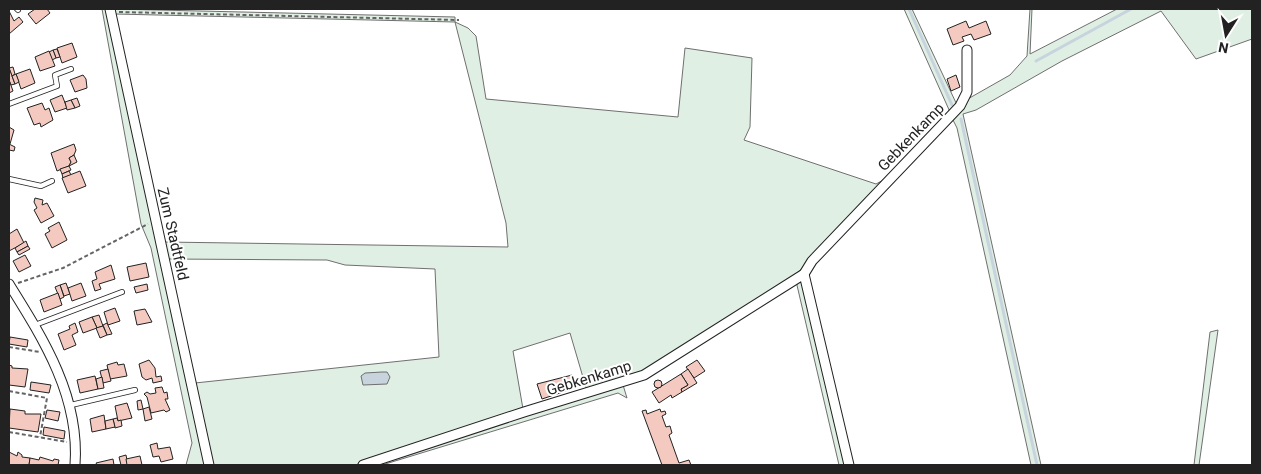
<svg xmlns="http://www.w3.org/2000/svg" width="1261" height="474" font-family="Roboto,sans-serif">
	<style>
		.green { fill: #e0efe3; stroke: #6f6f6f }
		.water { fill: #c7d3dd; stroke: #6f6f6f }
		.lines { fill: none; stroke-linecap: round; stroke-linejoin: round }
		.stream { stroke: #c7d3dd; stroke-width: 3 }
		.building { fill: #f3c9c0; stroke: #222 }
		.service-casing { stroke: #222; stroke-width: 6 }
		.minor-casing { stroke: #222; stroke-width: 11 }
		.path { stroke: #646464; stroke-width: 2; stroke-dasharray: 4 2.5; stroke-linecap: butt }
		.service { stroke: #fff; stroke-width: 4.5 }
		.minor { stroke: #fff; stroke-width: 9 }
		.labels { text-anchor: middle; stroke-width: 4; stroke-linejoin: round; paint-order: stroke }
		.street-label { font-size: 15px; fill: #222; stroke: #fff }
	</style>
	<rect width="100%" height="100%" fill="#fff"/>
	<!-- green -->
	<g class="green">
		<polygon points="102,9 108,9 206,465 186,465 192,443 151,248 141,224"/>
		<polygon points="114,9 455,17 455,22 468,28 476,36 486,99 678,117 685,48 752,58 750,127 744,140 876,184 885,179 800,272 642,374 587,391 570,333 513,351 523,409 355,465 212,465 195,383 439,357 435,269 345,265 327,260 168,259 164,242 508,247 506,223 455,22 115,14"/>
		<polygon points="904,9 912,9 957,105 950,112"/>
		<polygon points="1030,9 1032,9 1030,54 1117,9 1252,9 1252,39 1196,59 1161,11 1062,61 976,110 963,114 1041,465 1031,465 957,128 952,118 966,100 1010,75 1027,56"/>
		<polygon points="796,281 803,283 846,465 839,465"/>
		<polygon points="1218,330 1199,465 1194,465 1210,332"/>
		<polygon points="623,385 627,398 618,393 382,465 372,465"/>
	</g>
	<!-- water -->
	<polygon class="water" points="382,372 387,372 390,377 387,384 363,385 361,376 365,373"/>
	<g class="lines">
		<!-- stream -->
		<g class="stream">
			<polyline points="909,9 952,105"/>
			<polyline points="1036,61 1131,9"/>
			<polyline points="961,119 1037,465"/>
		</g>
	</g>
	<!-- building -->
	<g class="building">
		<polygon points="35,9 47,9 50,13 36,24 28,14"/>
		<polygon points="9,11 14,21 19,17 23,22 9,34"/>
		<polygon points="966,21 969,28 986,21 991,34 974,40 971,34 962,37 964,41 953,45 947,29"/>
		<polygon points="72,43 77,57 62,63 57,48"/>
		<polygon points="57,49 60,57 56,58 53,50"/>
		<polygon points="53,50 56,58 52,60 49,52"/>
		<polygon points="49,51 55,66 40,71 35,57"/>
		<polygon points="13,67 15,74 12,76 9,68"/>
		<polygon points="9,68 15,84 11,85 9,80"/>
		<polygon points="30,69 35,83 21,89 16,74"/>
		<polygon points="16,74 19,82 15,84 12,76"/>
		<polygon points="83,75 86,79 87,88 75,92 70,80"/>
		<polygon points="956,75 960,87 951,91 947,79"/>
		<polygon points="9,80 13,91 9,93"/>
		<polygon points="62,95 67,108 55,112 50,100"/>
		<polygon points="77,98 80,106 75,108 71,100"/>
		<polygon points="71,100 75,108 67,110 65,102"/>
		<polygon points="42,103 45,110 49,108 53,120 41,127 40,123 34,125 27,108"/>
		<polygon points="9,127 14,130 10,144 9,144"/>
		<polygon points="9,144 15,147 14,151 9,150"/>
		<polygon points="74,144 76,150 74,155 69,158 71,162 69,166 57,171 51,153"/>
		<polygon points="74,155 77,162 69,166 71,162 69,158"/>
		<polygon points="69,166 71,170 62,174 60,169"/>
		<polygon points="69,171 71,175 63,178 62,174"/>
		<polygon points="80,171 86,186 68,193 62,178"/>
		<polygon points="35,198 43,200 42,205 47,203 54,216 41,223 34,210 37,208 34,202"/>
		<polygon points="59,222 67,240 52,248 45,234 50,231 48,228"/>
		<polygon points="17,229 24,243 9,251 9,234"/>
		<polygon points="26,241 28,246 17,252 15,248"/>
		<polygon points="28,246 30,249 19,255 17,252"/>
		<polygon points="25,255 31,266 19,272 13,261"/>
		<polygon points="146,263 149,277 130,281 127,267"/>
		<polygon points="111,265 115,279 99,284 101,289 95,291 92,281 97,279 95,272"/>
		<polygon points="66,283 70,294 64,296 60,285"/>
		<polygon points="81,283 86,296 72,301 68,288"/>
		<polygon points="147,284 148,290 136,293 134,287"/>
		<polygon points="60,285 64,297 60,299 55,287"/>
		<polygon points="58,293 62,305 44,312 40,300"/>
		<polygon points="115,308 120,321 108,325 104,312"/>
		<polygon points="145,309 152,322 137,325 134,311"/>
		<polygon points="99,315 103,326 97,328 92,317"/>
		<polygon points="92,317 97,328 83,333 79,322"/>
		<polygon points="75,323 78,332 72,335 76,345 64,350 58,334 70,329 69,326"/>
		<polygon points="107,323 112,334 107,335 103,325"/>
		<polygon points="103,326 107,335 100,338 96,328"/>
		<polygon points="10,337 28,340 27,347 9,344"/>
		<polygon points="149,360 155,368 156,377 161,376 162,381 153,383 152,378 146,380 142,377 139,364"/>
		<polygon points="697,360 705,371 694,378 686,367"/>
		<polygon points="117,362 118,365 124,364 127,376 110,379 107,365"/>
		<polygon points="9,365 12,366 12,368 28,369 25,387 9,385"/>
		<polygon points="108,369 111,381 103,383 100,371"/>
		<polygon points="688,369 697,383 682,392 681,389 688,385 681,374"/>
		<polygon points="681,374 688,385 681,389 682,392 672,398 671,395 659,403 652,392"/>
		<polygon points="572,375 575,388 542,399 537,384"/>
		<polygon points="95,376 98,389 80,393 77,380"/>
		<polygon points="102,377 104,388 98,389 96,379"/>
		<circle cx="658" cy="384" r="4"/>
		<polygon points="31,382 51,385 49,393 30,390"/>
		<polygon points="162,387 164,393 167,392 168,399 165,399 170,410 166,412 164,410 151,413 147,397 144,394 147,392 150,394 156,393 155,388"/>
		<polygon points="141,400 143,409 138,410 137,401"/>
		<polygon points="127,403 132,418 118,421 115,406"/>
		<polygon points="149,407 152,419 145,421 143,409"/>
		<polygon points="10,409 25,411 25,414 41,414 38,432 9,428"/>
		<polygon points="660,409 661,412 665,411 666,414 662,416 666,427 670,426 672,433 669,435 679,463 689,460 691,465 662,465 642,411 646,410 647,414"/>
		<polygon points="47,410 60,412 58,421 45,418"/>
		<polygon points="104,415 106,429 92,432 90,419"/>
		<polygon points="117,418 118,421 121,420 122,426 115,428 113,419"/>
		<polygon points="113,419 115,427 106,429 105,421"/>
		<polygon points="44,427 65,431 64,439 43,435"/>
		<polygon points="157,443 158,449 170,447 173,459 161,462 159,456 153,457 150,445"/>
		<polygon points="9,452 17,456 18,452 22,455 22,457 30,458 29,465 9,465"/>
		<polygon points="126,455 128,465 121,465 119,457"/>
		<polygon points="140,456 142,465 127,465 126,459"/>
		<polygon points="40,457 53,461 54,459 59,460 58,465 29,465 30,458 39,460"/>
		<polygon points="113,459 114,465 97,465 96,463"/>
	</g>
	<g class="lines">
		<!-- service casing -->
		<g class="service-casing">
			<g id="service">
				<polyline points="17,9 18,10"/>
				<polyline points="9,104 57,86 55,75 71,69"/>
				<polyline points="9,179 41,186 52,181"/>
				<polyline points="35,325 122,292"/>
				<polyline points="71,405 135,390"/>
			</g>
		</g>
		<!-- minor casing -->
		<g class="minor-casing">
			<g id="minor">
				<polyline points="110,9 209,465"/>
				<polyline points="804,274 812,261 960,106 967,92 967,50"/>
				<path d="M9 284C44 340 80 397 75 465"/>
				<polyline points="363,465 524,412 644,375 804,274 849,465"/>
			</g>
		</g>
		<!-- path -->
		<g class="path">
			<polyline points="119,12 459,20"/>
			<polyline points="18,283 63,268 148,224"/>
			<polyline points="9,347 40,352"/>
			<polyline points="9,391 47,398 40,437"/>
			<polyline points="9,432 67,442"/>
		</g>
		<!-- service -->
		<use href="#service" class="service"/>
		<!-- minor -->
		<use href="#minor" class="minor"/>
	</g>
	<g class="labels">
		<!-- street labels -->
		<g class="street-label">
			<text transform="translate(911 137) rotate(-46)" y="5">Gebkenkamp</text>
			<text transform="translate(173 234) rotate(77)" y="5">Zum Stadtfeld</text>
			<text transform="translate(589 378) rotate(-17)" y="5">Gebkenkamp</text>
		</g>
	</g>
	<!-- border -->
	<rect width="1261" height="474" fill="none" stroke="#222222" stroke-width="20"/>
	<!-- north arrow -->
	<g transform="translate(1226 35) rotate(191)" stroke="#ffffff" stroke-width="4" paint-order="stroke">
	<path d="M0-4L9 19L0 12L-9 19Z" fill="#222222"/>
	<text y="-8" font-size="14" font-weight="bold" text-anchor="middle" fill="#222222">N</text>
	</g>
</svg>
